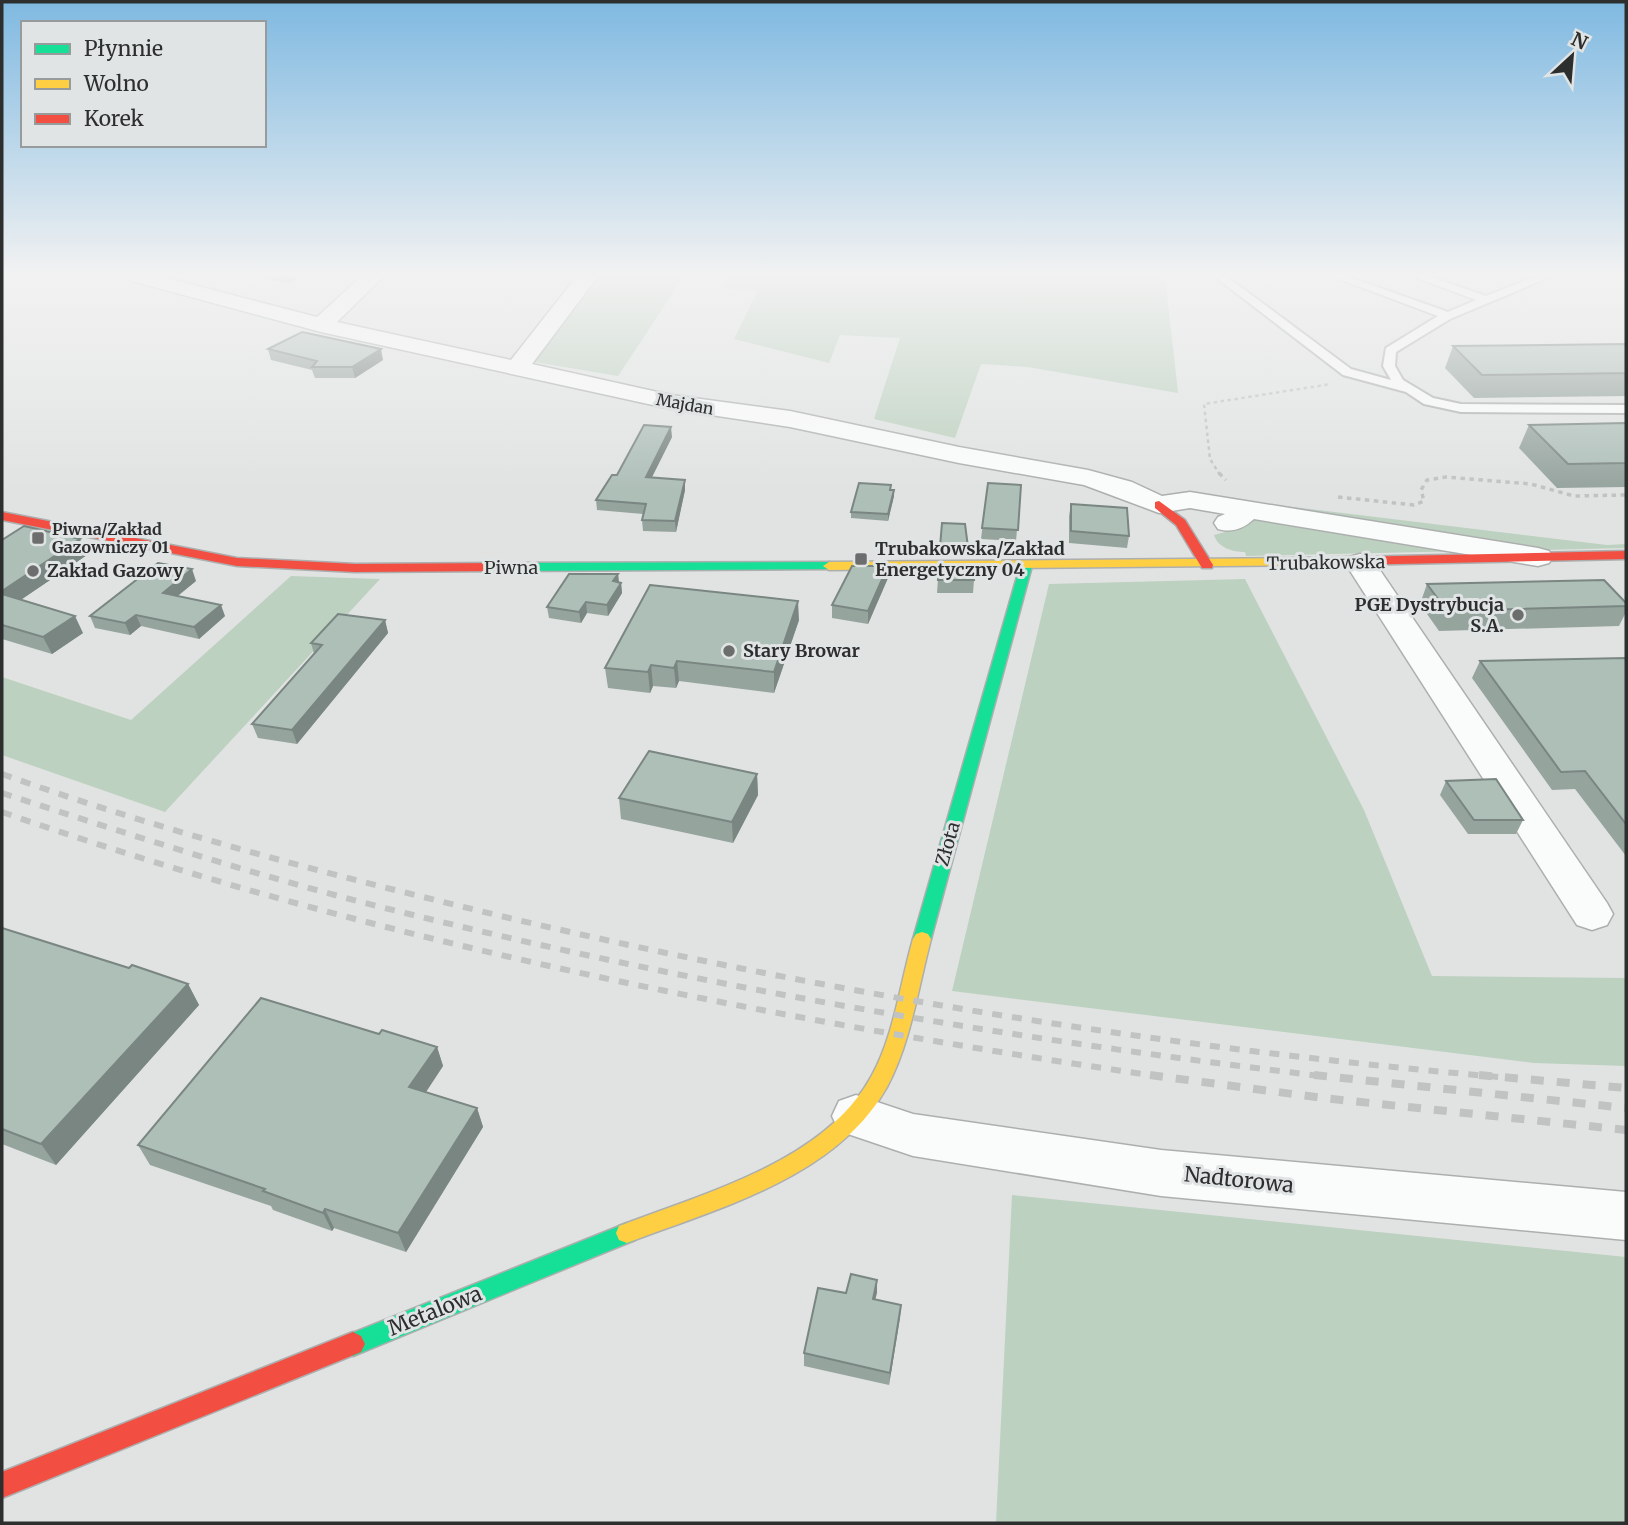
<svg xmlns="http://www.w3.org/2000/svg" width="1628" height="1525" font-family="Merriweather,serif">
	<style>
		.green { fill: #bdd1c0 }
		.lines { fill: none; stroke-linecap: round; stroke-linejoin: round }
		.lane-casing { stroke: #adafaf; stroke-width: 4 }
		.street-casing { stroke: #adafaf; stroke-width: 3 }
		.fast-casing { stroke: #adafaf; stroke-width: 3 }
		.slow-casing { stroke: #adafaf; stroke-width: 3 }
		.jam-casing { stroke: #adafaf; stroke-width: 3 }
		.path-far1 { stroke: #c1c2c2; stroke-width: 2.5; stroke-dasharray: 3.5 3.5; stroke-linecap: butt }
		.path { stroke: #c1c2c2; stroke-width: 3.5; stroke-dasharray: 4.5 4.5; stroke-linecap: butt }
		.lane { fill: #fafbfb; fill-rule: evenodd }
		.street { fill: #fafbfb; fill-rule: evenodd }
		.fast { fill: #16e098; fill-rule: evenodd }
		.slow { fill: #ffcf43; fill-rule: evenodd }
		.jam { fill: #f24e42; fill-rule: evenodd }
		.rail-far1 { stroke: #c1c2c2; stroke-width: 6; stroke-dasharray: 10 10; stroke-linecap: butt }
		.rail { stroke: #c1c2c2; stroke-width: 8; stroke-dasharray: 13 13; stroke-linecap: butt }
		.wall { fill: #96a49e }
		.shaded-wall { fill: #7a8681 }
		.building { fill: #aebfb8; stroke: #7a8681; stroke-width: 2 }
		.poi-dot { fill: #6c6d6d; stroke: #e0e4e4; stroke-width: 2.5 }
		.labels { text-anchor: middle; stroke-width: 6; stroke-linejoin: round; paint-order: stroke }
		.far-street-label { font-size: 16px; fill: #2d2e2e; stroke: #e0e4e4 }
		.far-poi-label { font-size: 16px; font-weight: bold; fill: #2d2e2e; stroke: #e0e4e4; text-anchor: start }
		.poi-label { font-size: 18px; font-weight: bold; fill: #2d2e2e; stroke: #e0e4e4; text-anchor: start }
		.street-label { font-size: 18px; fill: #2d2e2e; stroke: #e0e4e4 }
		.near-street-label { font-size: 21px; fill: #2d2e2e; stroke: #e0e4e4 }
	</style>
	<rect width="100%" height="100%" fill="#e1e3e3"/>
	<!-- green -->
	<g class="green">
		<polygon points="593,276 684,276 618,376 534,362"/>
		<polygon points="722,276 1165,276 1178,393 1028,367 981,364 955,438 874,419 900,338 840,335 829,363 734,339 758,290 723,289"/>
		<polygon points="1186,494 1607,545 1626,544 1626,548 1544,550"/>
		<path d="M1258 517 1468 551 1246 556 1245 552C1233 552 1218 548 1214 535L1225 532 1222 529Z"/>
		<polygon points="291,576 380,579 165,812 2,755 2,677 131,720"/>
		<polygon points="1245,579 1364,810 1432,976 1626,978 1626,1066 1534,1063 952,991 1049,584"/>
		<polygon points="1012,1195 1626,1257 1626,1523 996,1523"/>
	</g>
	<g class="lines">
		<!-- lane casing -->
		<g class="lane-casing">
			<polygon id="lane" points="1214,276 1226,276 1351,369 1391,380 1383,366 1386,348 1438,316 1331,276 1346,276 1448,312 1476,300 1412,276 1428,276 1486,296 1537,276 1552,276 1450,319 1396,352 1395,366 1403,380 1433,398 1461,404 1626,405 1626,413 1461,412 1424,404 1406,392 1343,375"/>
		</g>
		<!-- street casing -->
		<g class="street-casing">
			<g id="street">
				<path d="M125 276H159L317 317 362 276H384L337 322 511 360 577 276H598L532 364 671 395 790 411 959 447 1088 470 1132 482 1162 496 1190 492 1538 548 1549 551 1553 557 1549 563 1538 566 1254 519C1243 529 1232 533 1218 529L1214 523 1218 517 1225 514 1190 508 1159 513 1084 485 959 463 790 427 671 409 321 332 128 280Z"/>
				<polygon points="1360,554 1371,557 1607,903 1613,914 1607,925 1592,930 1577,925 1345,563 1349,557"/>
				<polygon points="856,1095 913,1114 1161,1150 1626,1192 1626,1240 1161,1196 913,1156 839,1131 832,1116 839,1101"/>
			</g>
		</g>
		<!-- fast casing -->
		<g class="fast-casing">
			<g id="fast">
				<polygon points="829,562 834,563 834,569 500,571 494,567 500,563"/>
				<polygon points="1026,562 1032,566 931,939 928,944 922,946 916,944 913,939 1020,566"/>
				<polygon points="627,1223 635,1226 638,1233 635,1240 353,1356 345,1352 341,1344 345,1336"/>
			</g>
		</g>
		<!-- slow casing -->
		<g class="slow-casing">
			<g id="slow">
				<polygon points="1304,558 1310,562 1309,565 829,570 823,566 829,562"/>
				<path d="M922 932 928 934 931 939C918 988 911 1042 887 1087 836 1178 718 1208 627 1243L619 1240 616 1233 619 1226C704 1193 824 1162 871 1077 894 1036 900 984 913 939L916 934Z"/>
			</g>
		</g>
		<!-- jam casing -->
		<g class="jam-casing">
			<g id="jam">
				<polygon points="1159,501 1185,520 1213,565 1212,568 1202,568 1176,525 1155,508 1155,502"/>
				<polygon points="2,512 237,558 355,564 500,563 506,567 500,571 355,572 237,566 2,520"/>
				<polygon points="1626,551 1626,559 1304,566 1298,562 1304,558"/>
				<polygon points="353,1332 361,1336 365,1344 361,1352 2,1498 2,1472"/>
			</g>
		</g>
		<!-- path-far1 -->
		<polyline class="path-far1" points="1220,475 1210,459 1204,404 1331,384"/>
		<!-- path -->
		<g class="path">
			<polyline points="1219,473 1226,480"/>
			<polyline points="1338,497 1414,505 1424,501 1421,490 1427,480 1446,477 1531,484 1574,496 1626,495"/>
		</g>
		<!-- lane -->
		<use href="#lane" class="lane"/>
		<!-- street -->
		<use href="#street" class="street"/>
		<!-- fast -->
		<use href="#fast" class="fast"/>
		<!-- slow -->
		<use href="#slow" class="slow"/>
		<!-- jam -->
		<use href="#jam" class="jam"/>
		<!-- rail-far1 -->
		<g class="rail-far1">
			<path d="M2 774C167 833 335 876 505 917 832 994 1165 1048 1499 1077"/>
			<path d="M2 793C134 836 266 879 401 912 707 988 1017 1040 1329 1077"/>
			<path d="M2 812C377 943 770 1019 1162 1077"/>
		</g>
		<!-- rail -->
		<g class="rail">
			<polyline points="1150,1075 1323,1098 1626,1130"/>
			<polyline points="1314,1075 1626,1108"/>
			<polyline points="1479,1075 1626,1088"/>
		</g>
	</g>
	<!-- wall -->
	<g class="wall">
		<polygon points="256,276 299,276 289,284"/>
		<polygon points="1626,344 1626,396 1474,398 1445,368 1453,346"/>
		<polygon points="268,349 383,360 355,378 315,378 312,370 271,360"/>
		<polygon points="1626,423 1626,487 1557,488 1519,448 1529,425"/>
		<polygon points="672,437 652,477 685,490 676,532 643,531 642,520 643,514 597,510 596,500 617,475"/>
		<polygon points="988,483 1021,485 1016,541 981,539"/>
		<polygon points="891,490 894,496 888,521 851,518 851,512"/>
		<polygon points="1071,504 1129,536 1127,548 1069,543 1069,516"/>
		<polygon points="942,523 968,547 967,553 940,553"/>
		<polygon points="2,540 87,555 20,600 83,633 52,654 2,639"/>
		<polygon points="939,565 974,580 973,593 937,593"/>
		<polygon points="618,574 619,582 621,583 622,593 608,616 587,613 581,623 549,618 547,607"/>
		<polygon points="888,578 868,624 832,618 832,605"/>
		<polygon points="196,581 178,596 225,616 199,639 141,626 130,635 95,628 90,616"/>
		<polygon points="1427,584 1626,603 1626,612 1619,626 1439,631 1420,604"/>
		<polygon points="385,620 388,633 297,744 258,738 252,724 314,654 311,643"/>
		<polygon points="799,620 774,693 679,681 676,688 653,686 650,693 608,688 605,668"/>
		<polygon points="1626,658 1626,856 1575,789 1552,790 1472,678 1480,661"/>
		<polygon points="757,774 758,795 733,843 621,819 619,798"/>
		<polygon points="1446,781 1523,820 1516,834 1468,834 1440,795"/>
		<polygon points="2,928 129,968 188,984 199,1005 56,1165 2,1144"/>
		<polygon points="379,1034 437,1047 443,1066 426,1092 477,1108 483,1127 406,1252 334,1228 332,1231 273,1210 271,1206 150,1165 138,1145"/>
		<polygon points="877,1280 875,1299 901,1305 889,1385 804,1366 804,1353 846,1293"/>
	</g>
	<!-- shaded-wall -->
	<g class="shaded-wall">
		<polygon points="291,276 299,276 289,284 288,278"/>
		<polygon points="381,349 383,360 355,378 352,367"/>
		<polygon points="671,427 672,437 647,487 646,477"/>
		<polygon points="685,480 685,490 676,532 675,521"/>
		<polygon points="894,490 894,496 888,521 888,514"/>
		<polygon points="80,539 87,555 6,610 2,601 2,591"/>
		<polygon points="888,566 888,578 868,624 868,611"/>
		<polygon points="192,569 196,581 167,604 163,593"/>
		<polygon points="618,574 619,585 621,583 622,593 608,616 607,605 613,581"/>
		<polygon points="798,601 799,620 774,693 774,672"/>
		<polygon points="586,602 587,613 581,623 579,612"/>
		<polygon points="221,605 225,616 199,639 194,627"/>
		<polygon points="136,615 141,626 130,635 125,623"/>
		<polygon points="75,616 83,633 52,654 43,637"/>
		<polygon points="385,620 388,633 297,744 292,730"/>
		<polygon points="677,661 679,681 676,688 674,668"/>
		<polygon points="651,665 653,686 650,693 648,672"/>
		<polygon points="757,774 758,795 733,843 732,822"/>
		<polygon points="188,984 199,1005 56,1165 41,1144"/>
		<polygon points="437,1047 443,1066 416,1107 409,1087"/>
		<polygon points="477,1108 483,1127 406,1252 398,1233"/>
		<polygon points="325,1209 334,1228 332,1231 323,1213"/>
		<polygon points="877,1280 877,1293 872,1312 873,1299"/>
		<polygon points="901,1305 900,1318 889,1385 890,1373"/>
	</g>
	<!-- building -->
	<g class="building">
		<polygon points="277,276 291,276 288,278"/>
		<polygon points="302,332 381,349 352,367 312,367 317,361 268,349"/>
		<polygon points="1626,344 1626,373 1482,375 1453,346"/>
		<polygon points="1626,423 1626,463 1568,464 1529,425"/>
		<polygon points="644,425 671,427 646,477 685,480 675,521 642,520 646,504 596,500 612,475 617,475"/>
		<polygon points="859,483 891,485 890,490 894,490 888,514 851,512"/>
		<polygon points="988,483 1021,485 1018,530 982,528"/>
		<polygon points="1071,504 1127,508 1129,536 1071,531"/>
		<polygon points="942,523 965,524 968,547 940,547"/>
		<polygon points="24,526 80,539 2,591 2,540"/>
		<polygon points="158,563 192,569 163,593 221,605 194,627 136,615 125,623 90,616"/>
		<polygon points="939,565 972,565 974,580 938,580"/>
		<polygon points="852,566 888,566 868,611 832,605"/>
		<polygon points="569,574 618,574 613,581 621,583 607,605 586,602 579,612 547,607"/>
		<polygon points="1604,580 1626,603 1626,606 1447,611 1427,584"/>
		<polygon points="650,585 798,601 774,672 677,661 674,668 651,665 648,672 605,668"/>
		<polygon points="2,594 75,616 43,637 2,625"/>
		<polygon points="338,614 385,620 292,730 252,724 322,645 311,643"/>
		<polygon points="1626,658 1626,824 1585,771 1561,772 1480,661"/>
		<polygon points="649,751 757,774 732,822 619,798"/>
		<polygon points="1496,779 1523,820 1474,820 1446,781"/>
		<polygon points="2,928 129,968 132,965 188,984 41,1144 2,1129"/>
		<polygon points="261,998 379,1034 382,1030 437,1047 409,1087 477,1108 398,1233 325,1209 323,1213 263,1191 265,1189 138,1145"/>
		<polygon points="851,1274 877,1280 873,1299 901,1305 890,1373 804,1353 818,1288 846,1293"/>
	</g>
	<!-- sky -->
	<linearGradient id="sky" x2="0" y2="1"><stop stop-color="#7fb9e1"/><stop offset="0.56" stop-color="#f2f2f2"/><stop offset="1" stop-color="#f2f2f2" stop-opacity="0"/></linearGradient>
	<rect width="1628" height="490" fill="url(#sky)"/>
	<!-- markers -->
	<g class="poi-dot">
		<rect x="31" y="531" width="14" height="14" rx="3.5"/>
		<rect x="854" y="552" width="14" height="14" rx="3.5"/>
		<circle cx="33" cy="571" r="7"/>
		<circle cx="1518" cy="615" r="7"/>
		<circle cx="729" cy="651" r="7"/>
	</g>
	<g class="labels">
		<!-- far-street labels -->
		<g class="far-street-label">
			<text transform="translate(685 404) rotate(10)" y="6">Majdan</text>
		</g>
		<!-- far-poi labels -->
		<g class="far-poi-label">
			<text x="52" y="535">Piwna/Zakład<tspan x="52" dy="18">Gazowniczy 01</tspan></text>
		</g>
		<!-- poi labels -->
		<g class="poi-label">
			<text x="875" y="555">Trubakowska/Zakład<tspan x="875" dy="21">Energetyczny 04</tspan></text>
			<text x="47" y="577">Zakład Gazowy</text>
			<text x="1504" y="611" text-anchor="end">PGE Dystrybucja<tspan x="1504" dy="21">S.A.</tspan></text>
			<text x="743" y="657">Stary Browar</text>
		</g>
		<!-- street labels -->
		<g class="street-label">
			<text transform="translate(1326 563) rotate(-1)" y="6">Trubakowska</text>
			<text x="511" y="574">Piwna</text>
			<text transform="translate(948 844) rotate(-74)" y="6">Złota</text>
		</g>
		<!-- near-street labels -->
		<g class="near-street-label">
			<text transform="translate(1239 1180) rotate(6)" y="7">Nadtorowa</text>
			<text transform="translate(435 1311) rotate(-22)" y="7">Metalowa</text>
		</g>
	</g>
	<!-- border -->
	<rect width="1628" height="1525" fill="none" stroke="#2d2e2e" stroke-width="7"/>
	<!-- legend -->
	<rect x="21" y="21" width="245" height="126" fill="#e0e4e4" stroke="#989b9b" stroke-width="2"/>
	<rect x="35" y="44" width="35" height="10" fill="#16e098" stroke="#989b9b" stroke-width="2"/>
	<text x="84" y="56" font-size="21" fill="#2d2e2e">Płynnie</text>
	<rect x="35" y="79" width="35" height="10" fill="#ffcf43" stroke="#989b9b" stroke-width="2"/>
	<text x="84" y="91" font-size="21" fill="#2d2e2e">Wolno</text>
	<rect x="35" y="114" width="35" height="10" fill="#f24e42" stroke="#989b9b" stroke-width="2"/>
	<text x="84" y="126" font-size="21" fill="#2d2e2e">Korek</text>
	<!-- north arrow -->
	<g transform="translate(1572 56) rotate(26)" stroke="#e0e4e4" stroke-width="5" paint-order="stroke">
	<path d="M0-5L12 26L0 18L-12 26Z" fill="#2d2e2e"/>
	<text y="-10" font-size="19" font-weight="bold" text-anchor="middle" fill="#2d2e2e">N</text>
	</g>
</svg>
